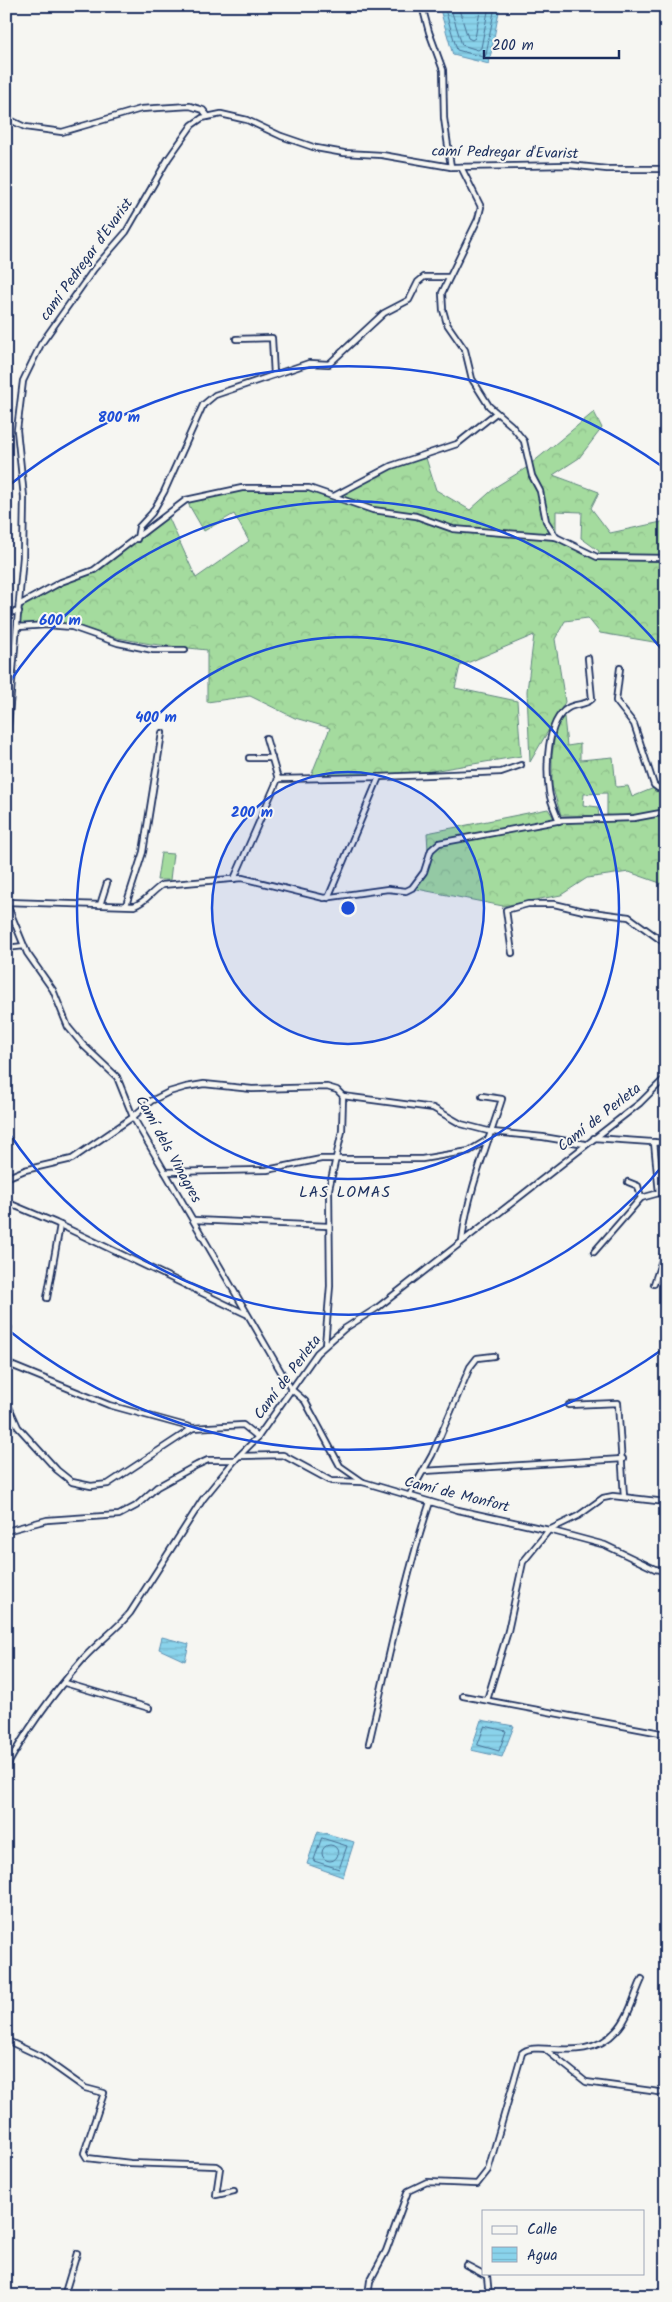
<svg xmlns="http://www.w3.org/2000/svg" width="672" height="2302" font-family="Kalam,sans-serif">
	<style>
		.forest { fill: url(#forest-crowns); stroke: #60857e; fill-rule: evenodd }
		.garden { fill: #a4db9e; stroke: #60857e }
		.water { fill: url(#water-rules); stroke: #5e91b3 }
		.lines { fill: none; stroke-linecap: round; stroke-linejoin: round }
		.shore { stroke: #477196; stroke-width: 1 }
		.minor-casing { stroke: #1b2f5e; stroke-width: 8 }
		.minor { stroke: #f6f6f2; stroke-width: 4.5 }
		.ring { fill: none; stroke: #1d4ed8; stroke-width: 2.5 }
		.labels { text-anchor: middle; stroke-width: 4; stroke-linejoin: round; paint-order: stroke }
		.street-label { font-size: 15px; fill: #1b2f5e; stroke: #f6f6f2 }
		.neighbourhood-label { font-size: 16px; letter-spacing: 1px; fill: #1b2f5e; stroke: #f6f6f2 }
		.centre { fill: #1d4ed8; stroke: #f6f6f2; stroke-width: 2.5 }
		.ring-label { font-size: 15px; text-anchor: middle; font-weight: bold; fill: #1d4ed8; stroke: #f6f6f2; stroke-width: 4; stroke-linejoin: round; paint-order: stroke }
	</style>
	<defs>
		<pattern id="forest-crowns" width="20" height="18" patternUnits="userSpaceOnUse" patternTransform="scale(1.25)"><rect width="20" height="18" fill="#a4db9e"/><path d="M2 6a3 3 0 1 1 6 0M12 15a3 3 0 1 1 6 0" fill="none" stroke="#8dbc8a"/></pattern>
		<pattern id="water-rules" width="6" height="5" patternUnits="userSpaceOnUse" patternTransform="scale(1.25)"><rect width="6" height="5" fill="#8ad3eb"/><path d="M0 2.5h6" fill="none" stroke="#76b5cc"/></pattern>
	</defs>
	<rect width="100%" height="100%" fill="#f6f6f2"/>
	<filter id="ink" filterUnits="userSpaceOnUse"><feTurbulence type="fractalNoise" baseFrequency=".02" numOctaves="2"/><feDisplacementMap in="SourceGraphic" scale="10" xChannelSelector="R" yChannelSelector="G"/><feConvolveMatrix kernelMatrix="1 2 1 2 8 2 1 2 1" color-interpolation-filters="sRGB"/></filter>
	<g filter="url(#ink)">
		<!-- forest -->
		<g class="forest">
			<path d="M594 412 602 428 579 458 553 475 599 492 591 508 610 533 666 521V640L660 643 600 633 588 618 565 621 555 639 565 702 530 762 527 691 534 635 460 666 455 688 517 701 521 756 402 776 310 778 330 728 295 718 250 696 207 702V650L151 644 47 625 18 627 22 603 94 570 168 516 196 578 249 541 234 514 204 531 186 500 242 488H309L337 496 382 469 426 458 436 490 470 510 497 486 526 468ZM556 511 582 512 581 538 599 551 597 556 556 537Z"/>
			<polygon points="564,717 567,746 580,744 580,760 613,757 616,787 628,786 632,797 654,788 655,791 666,791 666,891 663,884 629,872 587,878 561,895 503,906 412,888 425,874 428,850 427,833 548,809 556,821 589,822 607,815 607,793 584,794 583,805 598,807 599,816 561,815 552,786 552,756 556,726"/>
		</g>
		<!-- garden -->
		<polygon class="garden" points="161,853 173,854 170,880 157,880"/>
		<!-- water -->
		<g class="water">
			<polygon points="439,6 500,6 489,64 453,55"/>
			<polygon points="162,1637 189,1644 185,1661 159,1649"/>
			<polygon points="481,1720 514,1726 502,1757 471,1750"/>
			<polygon points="318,1831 354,1842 343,1877 307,1864"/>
		</g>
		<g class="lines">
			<!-- shore -->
			<g class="shore">
				<polyline points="444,6 457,50 483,57 486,55 495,6"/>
				<polyline points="450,6 462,45 478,50 481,48 489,6"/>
				<polyline points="458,6 468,38 472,40 475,38 481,6"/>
				<polygon points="485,1726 506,1731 499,1751 478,1745"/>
				<polygon points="322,1838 347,1846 339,1869 314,1861"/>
				<circle cx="330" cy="1853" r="8"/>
			</g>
			<!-- minor casing -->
			<g class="minor-casing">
				<g id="minor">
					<polyline points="422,6 429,32 443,70 444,118 451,167"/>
					<polyline points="6,118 25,127 62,132 141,109 190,106 203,110 207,115"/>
					<polyline points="461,167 481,207 478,219 442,293 443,310 447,324 465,350 472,379 489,406 511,425 524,441 532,476 540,491 546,521 556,537"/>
					<polyline points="274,375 309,363 329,364 384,313 409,300 418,282 424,277 449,277"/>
					<polyline points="334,496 391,466 457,444 496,413"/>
					<polyline points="137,539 139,527 152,513 164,492 203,405 215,395 274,375 272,338 236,339"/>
					<polyline points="19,605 61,582 94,570 186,500 242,488 309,488 373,510 416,516 453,529 556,537 597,557 666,558"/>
					<polyline points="6,612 19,612"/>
					<polyline points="18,627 47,625 72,627 118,643 153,650 185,650"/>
					<polyline points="620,668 616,701 634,724 654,785 658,788 666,789"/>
					<polyline points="266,738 278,779"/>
					<polyline points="6,749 23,557 24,497 17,430 23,381 41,344 94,269 126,232 168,159 192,125 202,118 221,114 247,120 281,136 316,148 344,153 382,155 451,167 569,165 607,169 666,169"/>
					<polyline points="249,758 272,758"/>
					<path d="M559 821C555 811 550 801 549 791 546 769 546 721 568 708 576 703 585 706 592 699L588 658"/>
					<polyline points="234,879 278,779 379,777 501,772 521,765"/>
					<polyline points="328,898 379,777"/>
					<path d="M6 902 134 906C146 902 151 892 162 885L242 878 324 898 388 889 406 891 412 888 424 872 431 850 439 843 562 820 634 818 666 812"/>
					<polyline points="6,902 27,953 53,990 68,1027 83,1045 117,1077 133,1117 291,1389 305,1401 340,1466 363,1482"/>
					<polyline points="100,905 107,883"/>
					<polyline points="126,905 143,852 162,733"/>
					<polyline points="6,948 24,946"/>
					<polyline points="512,953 506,910 528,904 554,904 584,911 629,917 666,944"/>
					<polyline points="594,1138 666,1143"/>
					<polyline points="165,1172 267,1170 321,1159 422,1159 469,1151 489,1139"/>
					<polyline points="6,1178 25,1170 72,1159 133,1117 151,1101 169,1092 186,1087 204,1084 252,1089 327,1087 337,1090 343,1096 433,1108 461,1124 492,1132 543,1137 585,1144"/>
					<polyline points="628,1182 638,1186 641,1198 659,1193 654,1142"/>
					<polyline points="6,1202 56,1223 246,1314"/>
					<polyline points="194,1220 328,1226"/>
					<path d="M462 1240C468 1191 487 1146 502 1099L482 1096"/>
					<polyline points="594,1252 641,1198"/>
					<polyline points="654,1284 666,1248"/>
					<polyline points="47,1298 60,1225"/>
					<polyline points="6,1339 9,1328"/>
					<polyline points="325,1345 330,1286 329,1189 342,1131 343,1096"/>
					<polyline points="6,1363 109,1405 193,1428"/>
					<polyline points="6,1400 18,1427 57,1470 72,1482 91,1486 108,1484 193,1428 243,1425 258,1437"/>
					<polyline points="569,1405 618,1403 624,1497"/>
					<polyline points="240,1456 283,1455 331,1481 363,1482 458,1510 549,1530 578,1516 603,1498 613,1496 666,1502"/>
					<polyline points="424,1471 623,1459"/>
					<polyline points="409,1496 432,1455 470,1367 477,1358 494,1356"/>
					<polyline points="6,1531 47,1520 119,1515 136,1506 157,1487 197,1465 208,1460 235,1460"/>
					<polyline points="65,1683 149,1708"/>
					<polyline points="463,1696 666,1734"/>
					<polyline points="487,1700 508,1631 523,1562 549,1530 605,1545 655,1569 666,1571"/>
					<path d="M369 1743C388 1662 404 1580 430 1502"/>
					<path d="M6 1768C26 1730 56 1690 84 1658 98 1642 116 1630 130 1613L203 1499 235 1460 258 1437 317 1353 344 1329 377 1308 640 1103 666 1077"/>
					<polyline points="6,2040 40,2056 85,2088 104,2093 84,2153 87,2158 130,2163 217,2166 220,2168 216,2195 234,2191"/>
					<polyline points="546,2050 586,2082 666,2093"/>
					<polyline points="466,2265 487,2276 489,2296"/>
					<polyline points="64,2296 77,2253"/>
					<path d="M368 2296 370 2281 386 2251 408 2191 427 2182 477 2184 488 2170 522 2053C535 2039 586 2065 616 2031 629 2018 634 1996 642 1979"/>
				</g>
			</g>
			<!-- minor -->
			<use href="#minor" class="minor"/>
		</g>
	</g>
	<!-- distance rings -->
	<circle cx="348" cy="908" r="136" fill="#1d4ed8" fill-opacity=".12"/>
	<g class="ring">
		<circle cx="348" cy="908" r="136"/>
		<circle cx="348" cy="908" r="271"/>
		<path d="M664 1164A407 407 0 0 1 7 1130M7 686A407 407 0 0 1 664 652"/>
		<path d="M663 1349A542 542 0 0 1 7 1329M7 487A542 542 0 0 1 663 467"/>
	</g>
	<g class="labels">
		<!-- street labels -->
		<g class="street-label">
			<text transform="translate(505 152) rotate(1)" y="5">camí Pedregar d'Evarist</text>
			<text transform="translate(86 259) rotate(-54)" y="5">camí Pedregar d'Evarist</text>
			<text transform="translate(599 1117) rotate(-38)" y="5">Camí de Perleta</text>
			<text transform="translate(169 1149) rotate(61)" y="5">Camí dels Vinagres</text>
			<text transform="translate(287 1377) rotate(-53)" y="5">Camí de Perleta</text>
			<text transform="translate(457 1494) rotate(14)" y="5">Camí de Monfort</text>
		</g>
		<!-- neighbourhood labels -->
		<g class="neighbourhood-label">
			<text x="345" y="1197">LAS LOMAS</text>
		</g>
	</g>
	<circle cx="348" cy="908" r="8" class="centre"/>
	<g class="ring-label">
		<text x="119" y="422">800 m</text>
		<text x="60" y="625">600 m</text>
		<text x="156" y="722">400 m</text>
		<text x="252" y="817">200 m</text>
	</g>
	<!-- margin -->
	<rect width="672" height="2302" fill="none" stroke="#f6f6f2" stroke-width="25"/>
	<rect x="12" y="12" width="647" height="2277" fill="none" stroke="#1b2f5e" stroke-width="2" filter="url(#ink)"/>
	<!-- legend -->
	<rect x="482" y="2210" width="162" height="65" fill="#f6f6f2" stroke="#9ea6b7"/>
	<rect x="492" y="2226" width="25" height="8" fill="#f6f6f2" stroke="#9ea6b7"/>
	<text x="527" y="2234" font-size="15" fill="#1b2f5e">Calle</text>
	<rect x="492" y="2247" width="25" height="15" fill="url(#water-rules)" stroke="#9ea6b7"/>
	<text x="527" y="2260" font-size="15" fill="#1b2f5e">Agua</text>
	<!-- scale -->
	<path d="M484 50v8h135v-8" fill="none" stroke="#1b2f5e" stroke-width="2.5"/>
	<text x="492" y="50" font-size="15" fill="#1b2f5e" stroke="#f6f6f2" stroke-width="4" paint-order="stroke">200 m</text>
</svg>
